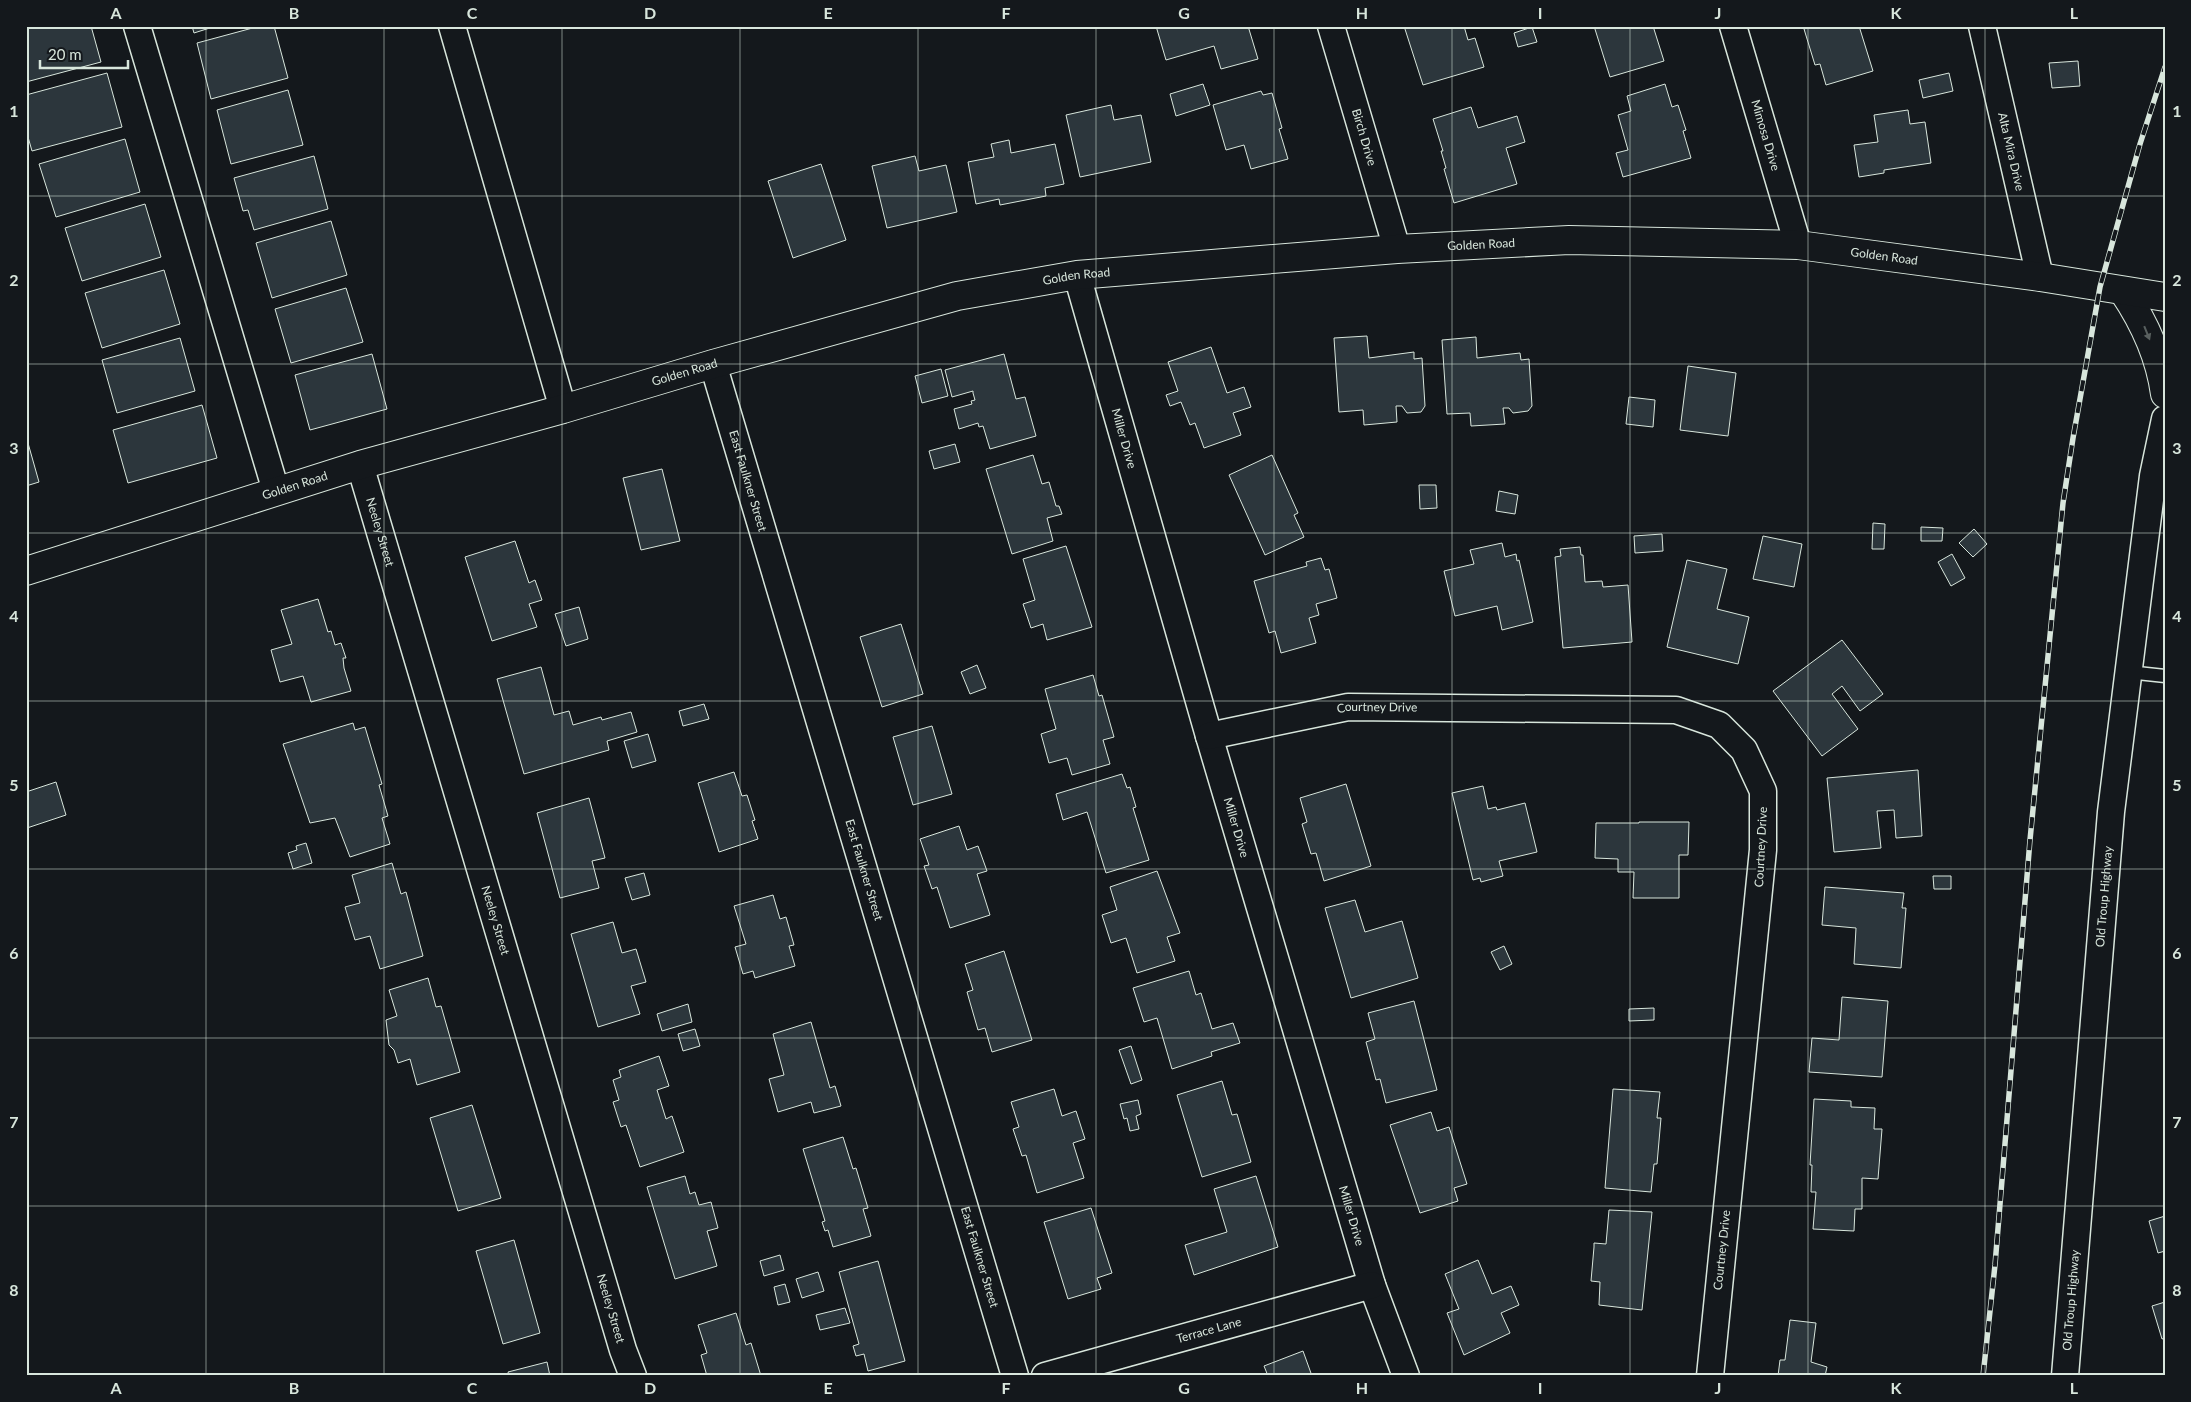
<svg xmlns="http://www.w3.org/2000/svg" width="2191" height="1402" font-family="Lato,sans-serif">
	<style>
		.building { fill: #2c363c; stroke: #d8e6dc }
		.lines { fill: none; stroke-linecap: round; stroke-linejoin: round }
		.service-casing { stroke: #d8e6dc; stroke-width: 15 }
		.minor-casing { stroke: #d8e6dc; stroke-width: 29 }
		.tertiary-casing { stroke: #d8e6dc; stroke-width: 30 }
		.service { stroke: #14181c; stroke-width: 12 }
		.minor { stroke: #14181c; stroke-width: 26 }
		.tertiary { stroke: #14181c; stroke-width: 28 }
		.rail-casing { stroke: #d8e6dc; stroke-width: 5.5 }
		.rail { stroke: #14181c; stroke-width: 4; stroke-dasharray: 11; stroke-linecap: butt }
		.oneway { fill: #59605f }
		.grid { fill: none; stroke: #d8e6dc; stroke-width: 1; stroke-opacity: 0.55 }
		.labels { text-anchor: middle; stroke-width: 4; stroke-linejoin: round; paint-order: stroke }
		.street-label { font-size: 12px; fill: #d8e6dc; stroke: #14181c }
		.neatline { fill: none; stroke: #d8e6dc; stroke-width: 2 }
		.grid-label { font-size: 16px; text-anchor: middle; font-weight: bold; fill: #d8e6dc }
	</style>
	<rect width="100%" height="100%" fill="#14181c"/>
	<!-- building -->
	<g class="building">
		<polygon points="26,26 91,26 101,62 26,82"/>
		<polygon points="192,26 216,26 194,33"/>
		<polygon points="260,26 274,26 288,78 211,99 197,43"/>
		<polygon points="1156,26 1248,26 1258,59 1221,69 1214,46 1166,60"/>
		<polygon points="1404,26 1464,26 1468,40 1475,38 1484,67 1423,85"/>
		<polygon points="1594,26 1653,26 1664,61 1610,77"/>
		<polygon points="1814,26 1859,26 1873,71 1826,85 1820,64 1815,65 1804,29"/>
		<polygon points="1532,27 1537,42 1518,47 1514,33"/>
		<polygon points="2078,61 2080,86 2052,88 2049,63"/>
		<polygon points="107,73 122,127 32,151 26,130 26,95"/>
		<polygon points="1949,73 1953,91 1923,98 1919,80"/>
		<polygon points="1203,84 1210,105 1176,116 1170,94"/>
		<polygon points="1665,84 1672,107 1678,105 1686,130 1683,131 1691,158 1623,177 1616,153 1628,150 1618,115 1631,111 1627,96"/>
		<polygon points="288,90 303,145 231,164 217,110"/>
		<polygon points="1261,91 1263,95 1272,93 1282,128 1279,129 1288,159 1251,169 1244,145 1226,150 1213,105"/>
		<polygon points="1111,105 1114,120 1141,115 1151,162 1080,177 1066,115"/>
		<polygon points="1471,107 1478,128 1517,116 1525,142 1506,148 1517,184 1454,203 1444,169 1446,168 1441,151 1443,151 1433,119"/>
		<polygon points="1908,110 1910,124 1925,122 1931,163 1884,170 1884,173 1859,177 1854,145 1878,142 1874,115"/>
		<polygon points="125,139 140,192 56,217 39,164"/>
		<polygon points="1009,140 1011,153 1055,144 1064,184 1045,188 1046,196 1000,205 999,199 976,204 968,162 994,157 991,144"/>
		<polygon points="314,156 328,209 254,230 248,210 243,211 234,178"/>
		<polygon points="915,156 919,171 946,165 957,212 887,228 872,166"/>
		<polygon points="821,164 846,240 793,258 768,181"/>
		<polygon points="145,204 161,257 82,281 65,228"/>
		<polygon points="331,221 347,275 272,298 256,243"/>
		<polygon points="164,270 180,324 102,348 85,293"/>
		<polygon points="346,288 363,342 291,363 275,309"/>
		<polygon points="1367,336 1369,358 1414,352 1414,359 1422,358 1425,406 1421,412 1407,413 1402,406 1396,406 1397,422 1364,425 1363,410 1339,412 1334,338"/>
		<polygon points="1476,337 1477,358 1520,353 1521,360 1529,359 1532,406 1528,411 1513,413 1509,408 1503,408 1505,424 1471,426 1470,413 1447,414 1442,340"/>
		<polygon points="180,338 195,391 117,413 102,360"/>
		<polygon points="1211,347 1227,393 1244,387 1251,407 1233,413 1241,435 1204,448 1195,423 1190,425 1181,402 1170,406 1166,395 1178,391 1168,362"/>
		<polygon points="372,354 387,409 310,430 295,375"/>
		<polygon points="1004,354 1016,399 1025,397 1036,436 990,449 983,426 979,427 978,423 959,429 954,409 972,404 971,401 975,400 973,393 973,391 952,397 945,370"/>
		<polygon points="1688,366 1736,373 1728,436 1680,430"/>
		<polygon points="941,369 948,396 922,403 915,376"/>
		<polygon points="1629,397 1655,400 1653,427 1626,424"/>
		<polygon points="202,405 217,458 128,483 113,430"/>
		<polygon points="26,436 39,482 26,486"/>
		<polygon points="955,444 960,462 934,469 929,451"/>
		<polygon points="1033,455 1042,484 1049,482 1056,506 1059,506 1062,514 1047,518 1053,541 1012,554 986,469"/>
		<polygon points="1272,455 1298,513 1294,515 1304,537 1265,555 1229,475"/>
		<polygon points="662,469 680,541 641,550 623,478"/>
		<polygon points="1419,485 1436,485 1437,508 1420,509"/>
		<polygon points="1499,491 1518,495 1515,514 1496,511"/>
		<polygon points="1873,523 1885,524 1884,549 1872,549"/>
		<polygon points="1921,527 1943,528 1942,541 1921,541"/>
		<polygon points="1974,529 1987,544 1973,557 1959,543"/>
		<polygon points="1662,534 1663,551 1635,553 1634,536"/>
		<polygon points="1763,536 1802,544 1794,587 1753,579"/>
		<polygon points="515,541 529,583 535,580 542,600 529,604 537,627 492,641 465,557"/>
		<polygon points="1502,543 1505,557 1516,554 1517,561 1519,560 1533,622 1502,630 1497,606 1455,616 1444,571 1474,564 1470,550"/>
		<polygon points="1066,546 1092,627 1047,640 1043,624 1031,628 1023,604 1035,600 1023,559"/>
		<polygon points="1580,547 1581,555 1583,555 1585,582 1602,581 1603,587 1628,585 1632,642 1563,648 1555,557 1561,556 1560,549"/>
		<polygon points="1952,554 1965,578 1951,586 1938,562"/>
		<polygon points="1321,558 1325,570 1329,569 1337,598 1316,604 1319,615 1309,618 1316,643 1281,653 1275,631 1269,633 1254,581 1307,566 1306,562"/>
		<polygon points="1687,560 1727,569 1717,609 1749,617 1738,664 1667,647"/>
		<polygon points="318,599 328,632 331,631 335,645 341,643 346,658 343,658 344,668 351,691 311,702 303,676 280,682 271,650 292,644 281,610"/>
		<polygon points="579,607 588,639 566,646 555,614"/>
		<polygon points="901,624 923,694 882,707 860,637"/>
		<polygon points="1842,640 1883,694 1860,711 1842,686 1832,694 1858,729 1822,756 1773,691"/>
		<polygon points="977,665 986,688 970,694 961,672"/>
		<polygon points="541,667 554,715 569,711 573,725 601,717 602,720 631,712 637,732 607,741 609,750 524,774 497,679"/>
		<polygon points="1093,675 1099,696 1102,695 1114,737 1103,740 1110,764 1072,775 1067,758 1049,763 1041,734 1056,729 1045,689"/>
		<polygon points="704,704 709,719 683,726 679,711"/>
		<polygon points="353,723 355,730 365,727 382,784 379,785 388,816 382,818 390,844 350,857 335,818 310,823 283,744"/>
		<polygon points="932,726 952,794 913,805 893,737"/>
		<polygon points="648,734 656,761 632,768 624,741"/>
		<polygon points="1918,770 1922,836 1896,838 1894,810 1877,811 1881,848 1834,852 1827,778"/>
		<polygon points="734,772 742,796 747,795 755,820 752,821 758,839 719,852 698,783"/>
		<polygon points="1122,774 1127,788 1130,787 1136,807 1133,808 1149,860 1106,873 1087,812 1063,820 1056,794"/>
		<polygon points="56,782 66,815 27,828 26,792"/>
		<polygon points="1346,784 1371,866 1324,881 1316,853 1311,854 1302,824 1307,822 1300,798"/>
		<polygon points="1483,786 1488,809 1496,807 1497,810 1525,803 1537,852 1499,861 1503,876 1481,882 1480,878 1473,880 1452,793"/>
		<polygon points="589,798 605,858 592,861 599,888 560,898 537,813"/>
		<polygon points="1639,822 1689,822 1688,855 1679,855 1679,898 1633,898 1634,872 1618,872 1618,859 1595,858 1596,823 1639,823"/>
		<polygon points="959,826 967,850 978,846 987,871 977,874 990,915 950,928 937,887 932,889 924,866 929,865 920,839"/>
		<polygon points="306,843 312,863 293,869 288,853 297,850 296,846"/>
		<polygon points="392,863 401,894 406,892 423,956 380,969 370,936 355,940 345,907 360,903 352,875"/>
		<polygon points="1157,871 1180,933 1167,937 1175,961 1137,973 1126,938 1111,943 1102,915 1117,910 1110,887"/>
		<polygon points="644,873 650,895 632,900 625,878"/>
		<polygon points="1933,876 1951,876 1951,889 1934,889"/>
		<polygon points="1825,887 1904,893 1902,908 1906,908 1901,968 1854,964 1856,928 1822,925"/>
		<polygon points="773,895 780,919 786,917 794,945 789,946 795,966 755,978 753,971 743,974 735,947 746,944 734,906"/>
		<polygon points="1355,900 1365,932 1402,921 1418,978 1351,998 1325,908"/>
		<polygon points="613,922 622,953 636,949 646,982 631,986 640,1014 598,1027 571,934"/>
		<polygon points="1504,946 1512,964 1500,970 1491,952"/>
		<polygon points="1004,951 1032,1040 992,1052 985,1028 978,1030 967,992 973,990 965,964"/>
		<polygon points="1189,971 1196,995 1201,993 1212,1029 1233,1023 1240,1043 1211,1052 1212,1056 1172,1069 1157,1018 1144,1022 1133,988"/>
		<polygon points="428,978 436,1007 441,1006 460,1072 417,1085 410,1059 398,1063 394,1050 389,1045 386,1020 397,1016 389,990"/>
		<polygon points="1842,997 1888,1001 1882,1077 1809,1072 1812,1038 1839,1040"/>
		<polygon points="1414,1001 1437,1090 1386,1103 1380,1079 1376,1080 1366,1042 1375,1039 1368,1013"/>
		<polygon points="688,1004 692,1022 662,1031 657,1014"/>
		<polygon points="1654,1008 1654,1020 1629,1021 1629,1009"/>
		<polygon points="811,1022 830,1088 835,1086 841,1106 814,1113 811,1102 778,1112 769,1079 784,1075 773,1034"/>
		<polygon points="695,1029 700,1046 683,1051 678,1034"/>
		<polygon points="1131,1046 1142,1080 1131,1084 1119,1050"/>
		<polygon points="659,1056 669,1086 657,1090 666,1119 672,1116 684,1152 640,1167 626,1125 621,1127 613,1102 619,1100 613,1080 621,1077 619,1070"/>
		<polygon points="1222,1081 1232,1115 1237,1114 1251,1162 1202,1177 1177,1095"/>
		<polygon points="1054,1089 1062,1116 1076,1111 1085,1139 1073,1143 1084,1178 1037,1193 1026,1155 1022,1156 1013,1129 1019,1127 1011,1102"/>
		<polygon points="1613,1089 1660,1092 1657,1118 1661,1118 1657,1164 1654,1164 1651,1192 1605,1188"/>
		<polygon points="1814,1099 1851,1101 1851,1107 1875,1108 1874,1129 1882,1129 1878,1179 1862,1178 1862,1209 1855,1209 1854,1231 1813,1229 1816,1192 1811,1192 1812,1165 1810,1165"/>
		<polygon points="1138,1100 1141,1114 1136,1116 1139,1129 1130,1131 1127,1118 1124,1119 1120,1104"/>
		<polygon points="472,1105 501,1198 458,1211 430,1118"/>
		<polygon points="1431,1112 1437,1131 1449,1127 1467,1184 1454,1188 1458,1201 1420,1213 1390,1125"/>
		<polygon points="843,1137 853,1169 856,1168 868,1208 863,1209 871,1236 833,1247 828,1230 825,1231 822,1222 825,1221 803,1149"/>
		<polygon points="685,1176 690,1194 695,1192 699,1205 711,1202 718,1228 707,1231 717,1266 675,1279 647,1187"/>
		<polygon points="1256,1176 1278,1247 1194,1275 1185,1245 1227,1232 1214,1189"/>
		<polygon points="1091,1208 1112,1273 1097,1278 1101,1289 1068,1299 1044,1222"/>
		<polygon points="1609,1210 1652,1212 1642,1310 1599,1305 1600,1282 1591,1281 1594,1247 1594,1243 1606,1244"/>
		<polygon points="2165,1216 2165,1251 2158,1253 2149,1221"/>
		<polygon points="514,1240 540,1333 503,1344 476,1251"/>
		<polygon points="780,1255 784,1270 764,1276 760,1261"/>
		<polygon points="1478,1260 1492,1294 1511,1286 1519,1305 1501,1313 1510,1333 1464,1355 1447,1313 1459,1309 1445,1274"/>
		<polygon points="878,1261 905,1361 868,1371 864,1354 856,1356 853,1346 859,1344 839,1272"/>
		<polygon points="818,1272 824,1291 802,1298 796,1279"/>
		<polygon points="785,1284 790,1302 778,1305 774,1287"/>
		<polygon points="2165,1302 2165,1338 2162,1339 2152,1306"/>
		<polygon points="845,1308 850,1323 820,1330 816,1315"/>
		<polygon points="736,1313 746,1345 751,1343 761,1376 707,1376 701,1355 707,1353 698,1325"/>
		<polygon points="1790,1320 1816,1323 1811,1362 1827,1367 1825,1376 1778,1376 1780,1360 1785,1360"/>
		<polygon points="1303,1351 1312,1376 1268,1376 1264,1366"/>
		<polygon points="547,1362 550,1376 509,1376 508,1372"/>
	</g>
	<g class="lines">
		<!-- service casing -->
		<g class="service-casing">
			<polyline id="service" points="2128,672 2165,676"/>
		</g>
		<!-- minor casing -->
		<g class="minor-casing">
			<g id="minor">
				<polyline points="137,26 276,491"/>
				<polyline points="452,26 563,409"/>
				<path id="s1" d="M1331 26 1397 249"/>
				<path id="s2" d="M1733 26 1798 245"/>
				<path id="s3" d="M1982 26 2040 277"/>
				<path id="s4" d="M1077 275 1209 736 1372 1285 1406 1376"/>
				<path id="s5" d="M713 364 1015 1376"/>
				<path id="s6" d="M360 465 623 1350 633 1376"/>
				<path id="s7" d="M1209 736 1348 707 1676 710 1719 725 1744 750 1763 791V850L1710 1376"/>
				<path id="s8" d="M1045 1376 1372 1285"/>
				<path id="s9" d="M2065 1376 2111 812 2153 476 2165 419"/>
			</g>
		</g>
		<!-- tertiary casing -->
		<g class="tertiary-casing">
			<g id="tertiary">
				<path d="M2123 291C2144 322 2160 357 2165 394"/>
				<path id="s10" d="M26 571 360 465 563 409 713 364 957 296 1077 275 1397 249 1569 240 1798 245 2040 277 2165 297"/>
			</g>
		</g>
		<!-- service -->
		<use href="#service" class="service"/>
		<!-- minor -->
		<use href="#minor" class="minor"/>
		<!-- tertiary -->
		<use href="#tertiary" class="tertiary"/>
		<!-- rail casing -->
		<g class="rail-casing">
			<polyline id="rail" points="1983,1376 1995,1265 2030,840 2063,503 2073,438 2100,287 2140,144 2165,67"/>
		</g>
		<!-- rail -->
		<use href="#rail" class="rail"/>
	</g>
	<!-- one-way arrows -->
	<defs><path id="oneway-solid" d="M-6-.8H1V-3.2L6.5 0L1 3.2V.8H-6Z" transform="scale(1.25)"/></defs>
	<use class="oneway" href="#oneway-solid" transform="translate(2147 333) rotate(68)"/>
	<!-- grid -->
	<path class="grid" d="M206 26V1376M384 26V1376M562 26V1376M740 26V1376M918 26V1376M1096 26V1376M1274 26V1376M1452 26V1376M1630 26V1376M1808 26V1376M1985 26V1376M26 196H2165M26 364H2165M26 533H2165M26 701H2165M26 869H2165M26 1038H2165M26 1206H2165"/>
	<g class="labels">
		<!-- street labels -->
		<g class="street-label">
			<text dy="4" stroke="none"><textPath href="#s2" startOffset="114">Mimosa Drive</textPath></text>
			<text dy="4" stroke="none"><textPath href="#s1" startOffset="116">Birch Drive</textPath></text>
			<text dy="4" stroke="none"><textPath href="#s3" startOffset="129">Alta Mira Drive</textPath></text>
			<text dy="4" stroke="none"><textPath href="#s10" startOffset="1498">Golden Road</textPath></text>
			<text dy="4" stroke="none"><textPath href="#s10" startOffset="1902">Golden Road</textPath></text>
			<text dy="4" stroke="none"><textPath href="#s10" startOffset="1092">Golden Road</textPath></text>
			<text dy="4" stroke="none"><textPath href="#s10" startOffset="688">Golden Road</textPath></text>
			<text dy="4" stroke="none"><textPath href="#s4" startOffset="170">Miller Drive</textPath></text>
			<text dy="4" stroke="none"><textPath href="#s5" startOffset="122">East Faulkner Street</textPath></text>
			<text dy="4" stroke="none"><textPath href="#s10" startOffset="282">Golden Road</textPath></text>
			<text dy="4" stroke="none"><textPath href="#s6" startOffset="70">Neeley Street</textPath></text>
			<text dy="4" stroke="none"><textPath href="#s7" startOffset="171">Courtney Drive</textPath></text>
			<text dy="4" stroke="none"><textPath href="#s4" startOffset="575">Miller Drive</textPath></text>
			<text transform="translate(1761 847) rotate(-87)" y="4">Courtney Drive</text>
			<text dy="4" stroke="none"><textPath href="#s5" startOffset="528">East Faulkner Street</textPath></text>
			<text dy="4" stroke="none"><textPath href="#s9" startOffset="481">Old Troup Highway</textPath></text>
			<text dy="4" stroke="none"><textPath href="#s6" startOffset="475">Neeley Street</textPath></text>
			<text dy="4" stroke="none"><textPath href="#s4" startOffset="980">Miller Drive</textPath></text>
			<text transform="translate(1722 1250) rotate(-84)" y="4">Courtney Drive</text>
			<text dy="4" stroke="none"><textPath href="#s5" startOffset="932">East Faulkner Street</textPath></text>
			<text dy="4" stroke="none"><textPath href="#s9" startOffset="76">Old Troup Highway</textPath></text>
			<text dy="4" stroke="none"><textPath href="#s6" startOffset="880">Neeley Street</textPath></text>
			<text dy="4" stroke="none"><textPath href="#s8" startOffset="170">Terrace Lane</textPath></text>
		</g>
	</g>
	<!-- border -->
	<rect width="2191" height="1402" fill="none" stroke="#14181c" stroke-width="55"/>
	<!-- scale -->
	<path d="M40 60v8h88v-8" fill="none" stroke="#d8e6dc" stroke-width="2.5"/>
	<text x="48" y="60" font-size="15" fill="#d8e6dc" stroke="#14181c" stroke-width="4" paint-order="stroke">20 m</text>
	<rect x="28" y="28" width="2136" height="1346" class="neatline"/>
	<g class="grid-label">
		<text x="116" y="19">A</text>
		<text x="294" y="19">B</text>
		<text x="472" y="19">C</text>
		<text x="650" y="19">D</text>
		<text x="828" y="19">E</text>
		<text x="1006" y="19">F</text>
		<text x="1184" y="19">G</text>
		<text x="1362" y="19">H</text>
		<text x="1540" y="19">I</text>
		<text x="1718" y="19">J</text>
		<text x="1896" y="19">K</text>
		<text x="2074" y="19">L</text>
		<text x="14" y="117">1</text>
		<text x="2177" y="117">1</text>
		<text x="14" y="286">2</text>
		<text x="2177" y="286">2</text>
		<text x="14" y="454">3</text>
		<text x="2177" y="454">3</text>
		<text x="14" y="622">4</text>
		<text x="2177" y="622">4</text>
		<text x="14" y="791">5</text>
		<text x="2177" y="791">5</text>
		<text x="14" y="959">6</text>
		<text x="2177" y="959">6</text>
		<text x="14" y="1128">7</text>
		<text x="2177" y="1128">7</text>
		<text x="14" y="1296">8</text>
		<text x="2177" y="1296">8</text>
		<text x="116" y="1394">A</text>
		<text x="294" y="1394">B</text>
		<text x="472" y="1394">C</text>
		<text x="650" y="1394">D</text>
		<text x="828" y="1394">E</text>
		<text x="1006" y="1394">F</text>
		<text x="1184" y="1394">G</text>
		<text x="1362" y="1394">H</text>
		<text x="1540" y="1394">I</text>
		<text x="1718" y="1394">J</text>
		<text x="1896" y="1394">K</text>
		<text x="2074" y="1394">L</text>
	</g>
</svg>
